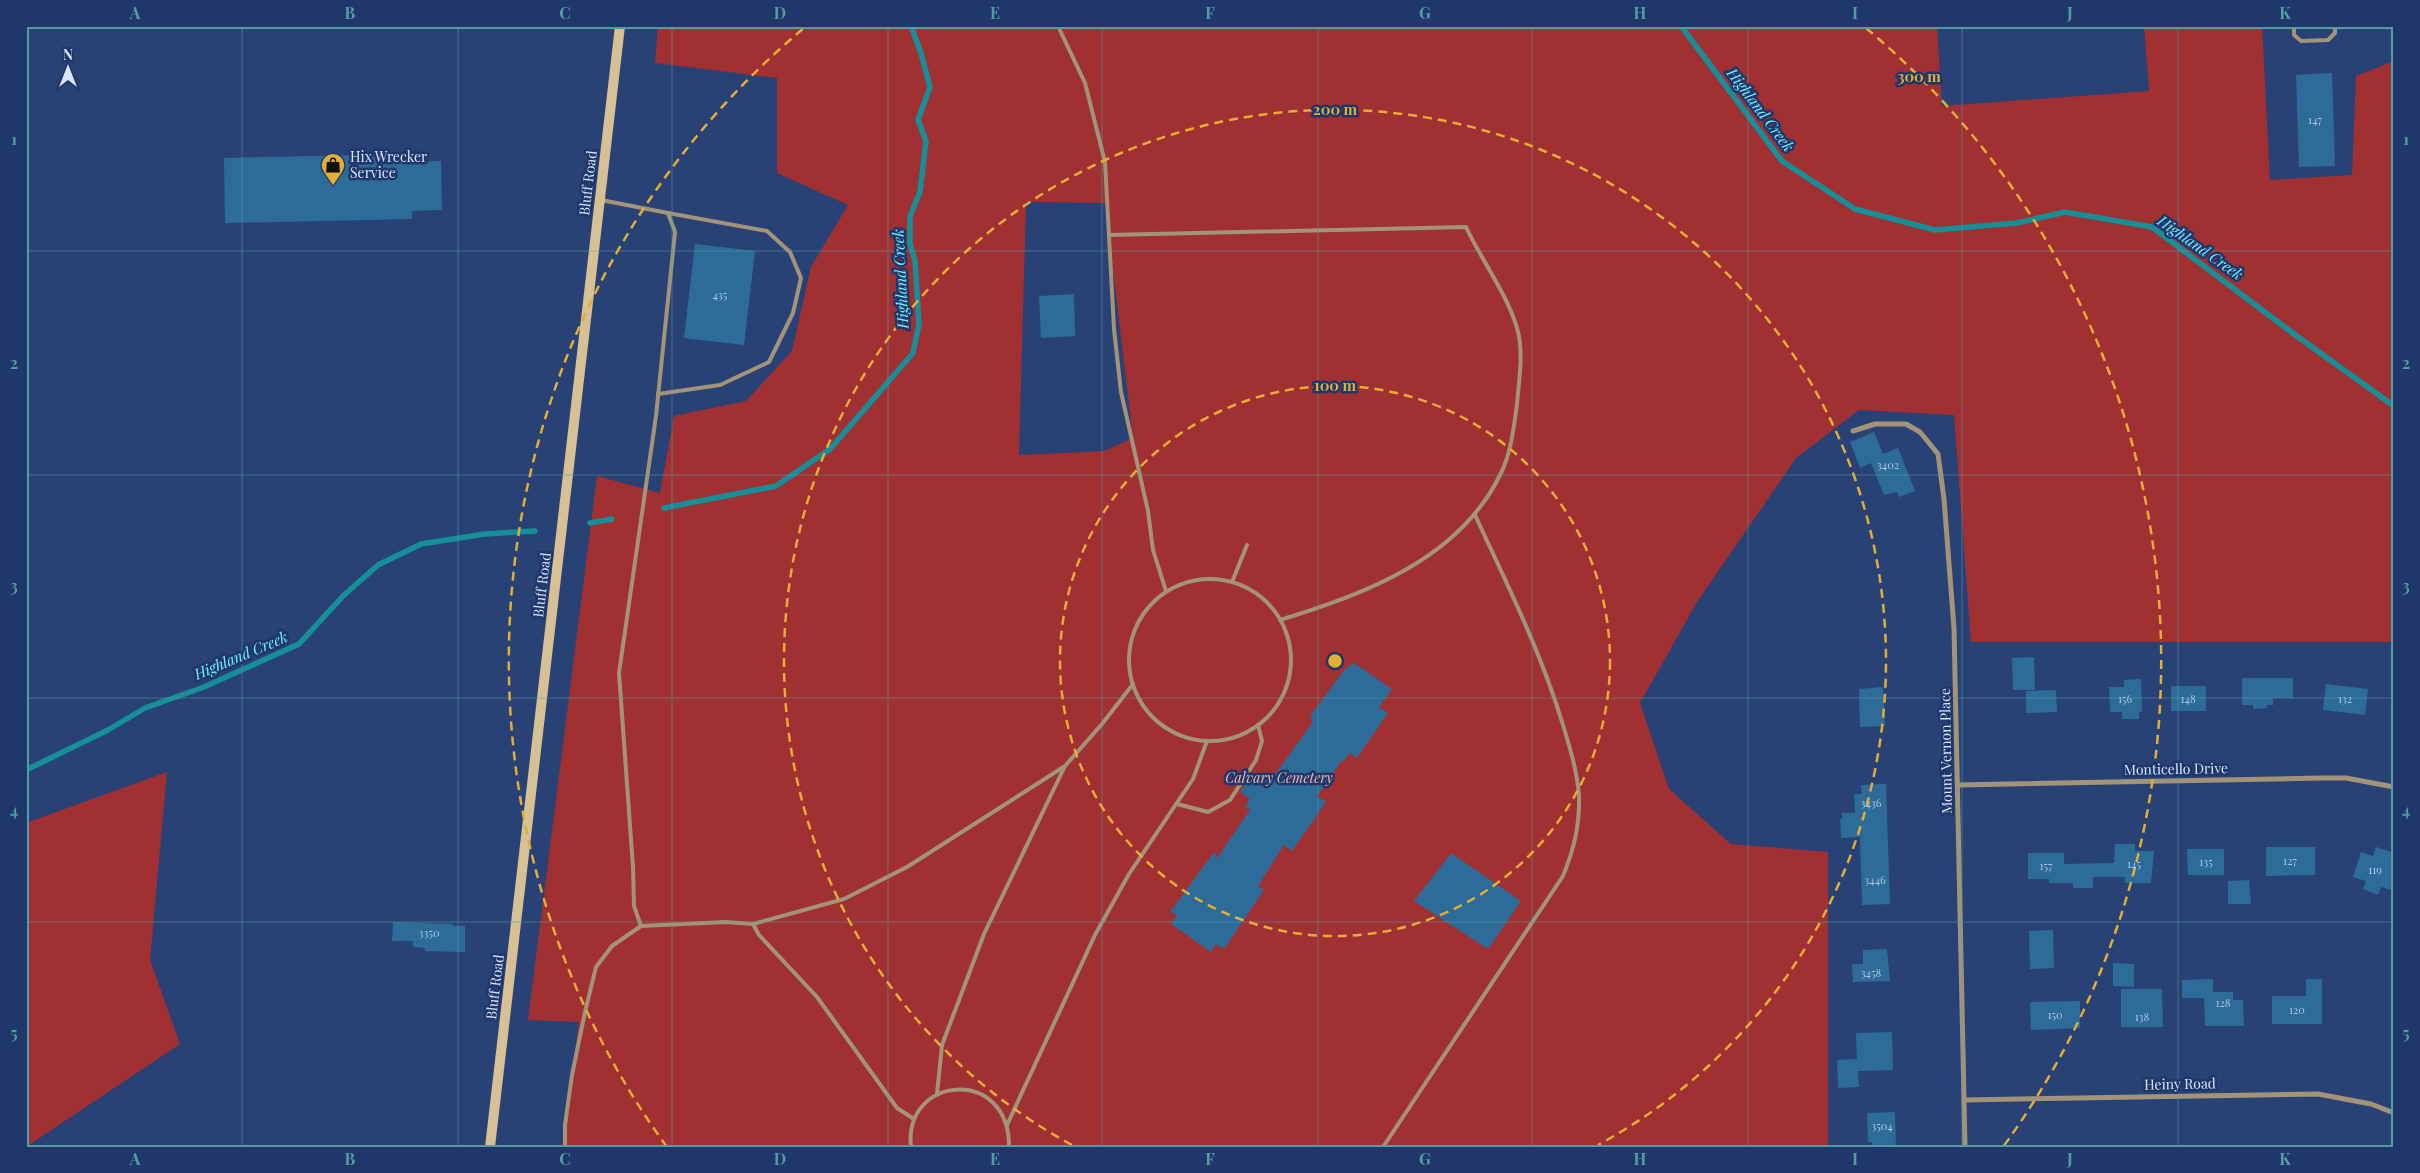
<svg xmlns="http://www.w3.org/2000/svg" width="2420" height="1173" font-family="'Playfair Display',serif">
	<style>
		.green { fill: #a13033; fill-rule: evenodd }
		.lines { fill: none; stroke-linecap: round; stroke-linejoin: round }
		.stream { stroke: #178f98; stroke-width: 5.5 }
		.building { fill: #2d6c99 }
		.lane { stroke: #a39479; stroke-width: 4 }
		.street { stroke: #a39479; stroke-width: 5 }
		.secondary { stroke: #d8c095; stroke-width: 10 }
		.grid { fill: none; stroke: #559ca0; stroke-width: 1; stroke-opacity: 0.55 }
		.ring { fill: none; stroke: #e4ae35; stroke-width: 2.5; stroke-dasharray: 9 6 }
		.labels { text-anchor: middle; stroke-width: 5; stroke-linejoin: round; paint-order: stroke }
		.number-label { font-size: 11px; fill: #acc6e4 }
		.poi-label { font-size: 14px; fill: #d7e4fd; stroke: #1f376a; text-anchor: start }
		.street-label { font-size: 14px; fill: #d7e4fd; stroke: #1f376a }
		.park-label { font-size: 14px; font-style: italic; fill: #f4b3af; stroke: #1f376a }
		.water-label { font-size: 15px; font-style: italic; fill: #70f1fc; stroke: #1f376a }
		.centre { fill: #e4ae35; stroke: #1f376a; stroke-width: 2.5 }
		.ring-label { font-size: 15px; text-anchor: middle; font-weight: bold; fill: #e4ae35; stroke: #1f376a; stroke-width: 5; stroke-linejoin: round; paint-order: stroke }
		.neatline { fill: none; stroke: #559ca0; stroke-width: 2 }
		.grid-label { font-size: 16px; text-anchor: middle; font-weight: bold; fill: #559ca0 }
	</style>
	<rect width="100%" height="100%" fill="#294276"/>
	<!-- green -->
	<g class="green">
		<path d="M658 26H1937L1942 106 2149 91 2144 26H2262L2270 180 2352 175 2356 76 2394 61V642H1971L1954 415 1859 410 1796 458 1697 602 1640 703 1669 789 1731 844 1828 852V1147H562L579 1022 528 1020 597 476 660 493 674 416 746 401 792 351 811 267 848 205 777 173V78L655 63ZM1026 202 1105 203 1133 438 1104 451 1019 455Z"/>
		<polygon points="167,772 150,960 180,1044 26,1147 26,823"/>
	</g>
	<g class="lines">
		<!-- stream -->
		<g class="stream">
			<polyline points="1681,26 1782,161 1855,209 1935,230 2017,223 2065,212 2152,227 2294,334 2394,406"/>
			<polyline points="664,508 776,486 830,449 913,353 919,324 915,261 910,243 910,216 920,192 926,141 918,120 930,87 921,53 911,26"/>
			<polyline points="590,523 612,519"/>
			<polyline points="26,770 108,730 145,708 204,687 299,644 343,596 378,565 421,544 485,534 535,531"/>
		</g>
	</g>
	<!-- building -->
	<g class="building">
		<polygon points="2332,73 2335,166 2299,167 2296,75"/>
		<polygon points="413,154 413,162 441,161 442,210 412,211 412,219 225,223 224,158"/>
		<polygon points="695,244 755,251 744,345 684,338"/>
		<polygon points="1074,294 1075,336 1041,338 1039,296"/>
		<polygon points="1874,432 1883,454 1898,448 1915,491 1899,497 1897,492 1884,495 1871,463 1860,468 1850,442"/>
		<polygon points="2034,657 2035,690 2013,690 2012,658"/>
		<polygon points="1354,663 1392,689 1379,707 1388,713 1357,758 1350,753 1343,762 1342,760 1317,796 1326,802 1292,851 1284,845 1258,886 1264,890 1224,949 1216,944 1211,952 1171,924 1177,915 1170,912 1214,852 1217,858 1250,810 1245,806 1250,799 1240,792 1253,773 1264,780 1269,773 1274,776 1312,723 1311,715 1344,670"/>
		<polygon points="2242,678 2293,678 2293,698 2273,698 2273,705 2267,705 2267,708 2253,709 2253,705 2242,705"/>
		<polygon points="2141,679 2142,712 2139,712 2139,719 2122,719 2122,712 2110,712 2109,687 2124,687 2124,680"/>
		<polygon points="2326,684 2368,689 2365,715 2323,710"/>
		<rect x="2171" y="686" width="35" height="25"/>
		<polygon points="1883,687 1885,726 1860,727 1859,689"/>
		<polygon points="2056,690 2057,712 2026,713 2026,691"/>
		<polygon points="1886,784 1890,904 1862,905 1860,837 1841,838 1840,819 1842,819 1842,813 1855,813 1854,794 1862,794 1861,785"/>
		<polygon points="2115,844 2135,844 2135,851 2154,851 2151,883 2125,883 2125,877 2093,877 2093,888 2073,888 2073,883 2049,883 2049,879 2028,879 2028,853 2064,853 2064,864 2114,863"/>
		<polygon points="2266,847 2315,847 2315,875 2266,876"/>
		<polygon points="2376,847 2394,853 2394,891 2381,887 2378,895 2363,889 2366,881 2353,877 2361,852 2373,856"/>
		<polygon points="2187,849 2224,849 2224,875 2188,875"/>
		<polygon points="1451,853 1521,901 1488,949 1414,901"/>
		<polygon points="2249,880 2251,904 2228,904 2228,881"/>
		<polygon points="393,922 453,924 453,926 465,926 465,952 425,951 425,948 413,947 413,941 392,941"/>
		<polygon points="2053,930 2054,968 2030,969 2029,931"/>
		<polygon points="1887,949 1890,981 1853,982 1852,964 1863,964 1863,950"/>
		<polygon points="2113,963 2134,964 2134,987 2113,986"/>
		<polygon points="2213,979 2213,992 2233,992 2233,1000 2243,1000 2244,1026 2205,1026 2204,998 2182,998 2182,980"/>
		<polygon points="2306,979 2322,979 2322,1024 2272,1024 2272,996 2306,996"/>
		<polygon points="2121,989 2162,989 2163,1027 2121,1027"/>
		<polygon points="2080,1001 2080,1028 2031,1030 2030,1002"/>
		<polygon points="1892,1032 1893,1070 1858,1071 1859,1087 1838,1088 1837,1060 1857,1059 1856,1033"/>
		<polygon points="1895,1112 1896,1147 1872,1147 1872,1142 1868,1142 1867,1113"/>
	</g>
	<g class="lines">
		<!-- lane -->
		<g class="lane">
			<polyline points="1058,26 1085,83 1105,162 1114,329 1121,392 1148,511 1153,550 1166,591"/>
			<polyline points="2294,26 2294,35 2301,41 2328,40 2335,33 2335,26"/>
			<polyline points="601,200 668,213 675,232 656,416 619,673 633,867 634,906 641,926"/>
			<path d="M1109 235 1466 227C1482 261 1506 292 1517 328 1524 352 1519 379 1517 404 1514 426 1511 453 1501 473 1460 559 1365 594 1280 620"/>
			<polyline points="658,394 720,385 769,362 793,313 801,278 790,252 767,231 668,213"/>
			<circle cx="1210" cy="660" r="81"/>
			<polyline points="1232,582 1247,545"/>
			<polyline points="1177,804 1208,812 1230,800 1256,760 1262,741 1258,725"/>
			<polyline points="753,924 759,935 817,997 897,1108 914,1119"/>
			<polyline points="937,1094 942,1045 984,934 1065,766"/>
			<polyline points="1007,1125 1095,935 1129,874 1193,779 1207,741"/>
			<polyline points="565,1147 565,1125 572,1075 585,1012 596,967 612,946 641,926 726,922 753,924 844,899 907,867 1065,766 1102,724 1133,684"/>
			<path d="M911 1147C903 1075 1010 1066 1009 1147"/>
			<path d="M1383 1147 1563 876C1574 849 1580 825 1579 795 1577 771 1570 748 1563 725 1541 652 1507 584 1475 515"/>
			<polyline points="1481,1147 1488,1147"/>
		</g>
		<!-- street -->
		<g class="street">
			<polyline points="1853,431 1875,424 1906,424 1920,432 1938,454 1944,499 1954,628 1965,1147"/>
			<polyline points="1958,785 2321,778 2346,778 2394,787"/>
			<polyline points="1964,1100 2318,1094 2371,1104 2394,1113"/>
		</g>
		<!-- secondary -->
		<polyline class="secondary" points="490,1147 620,26"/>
	</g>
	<!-- grid -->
	<path class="grid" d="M242 26V1147M458 26V1147M672 26V1147M888 26V1147M1102 26V1147M1318 26V1147M1532 26V1147M1748 26V1147M1962 26V1147M2178 26V1147M26 251H2394M26 475H2394M26 698H2394M26 922H2394"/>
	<!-- distance rings -->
	<g class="ring">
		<circle cx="1335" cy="661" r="275"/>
		<path d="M1072 1145A551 551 0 1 1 1598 1145"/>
		<path d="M667 1147A826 826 0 0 1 804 28M1866 28A826 826 0 0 1 2003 1147"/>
	</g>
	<!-- icons -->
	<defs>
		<g id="shop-pin" transform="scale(1.25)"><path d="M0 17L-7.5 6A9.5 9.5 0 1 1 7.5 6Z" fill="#e4ae35" stroke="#1f376a"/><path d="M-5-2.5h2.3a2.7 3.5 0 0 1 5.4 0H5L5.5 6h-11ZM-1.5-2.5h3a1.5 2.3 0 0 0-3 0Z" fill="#111"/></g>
	</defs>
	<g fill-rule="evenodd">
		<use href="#shop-pin" x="333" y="165"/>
	</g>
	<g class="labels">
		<!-- number labels -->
		<g class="number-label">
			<text x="2315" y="124">147</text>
			<text x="720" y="299">435</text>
			<text x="1888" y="469">3402</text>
			<text x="2125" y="703">156</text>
			<text x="2188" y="703">148</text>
			<text x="2345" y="703">132</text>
			<text x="1871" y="807">3436</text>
			<text x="2290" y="865">127</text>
			<text x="2206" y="866">135</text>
			<text x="2134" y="868">145</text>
			<text x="2046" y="870">157</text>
			<text x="2375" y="874">119</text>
			<text x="1875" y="884">3446</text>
			<text x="429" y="937">3350</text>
			<text x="1871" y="977">3458</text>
			<text x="2223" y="1007">128</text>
			<text x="2297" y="1014">120</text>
			<text x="2055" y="1019">150</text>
			<text x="2142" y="1021">138</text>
			<text x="1882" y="1130">3504</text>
		</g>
		<!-- poi labels -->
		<g class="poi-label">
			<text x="350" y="162">Hix Wrecker<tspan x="350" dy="16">Service</tspan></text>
		</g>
		<!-- street labels -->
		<g class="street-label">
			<text transform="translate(588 183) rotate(-83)" y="5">Bluff Road</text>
			<text transform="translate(542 585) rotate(-83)" y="5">Bluff Road</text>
			<text transform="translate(1946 751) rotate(-91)" y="5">Mount Vernon Place</text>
			<text transform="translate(2176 769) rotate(-1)" y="5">Monticello Drive</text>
			<text transform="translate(495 987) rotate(-83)" y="5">Bluff Road</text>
			<text transform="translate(2180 1084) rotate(-1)" y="5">Heiny Road</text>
		</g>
		<!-- park labels -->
		<g class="park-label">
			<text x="1279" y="783">Calvary Cemetery</text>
		</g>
		<!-- water labels -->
		<g class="water-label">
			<text transform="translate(1760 110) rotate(53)" y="5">Highland Creek</text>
			<text transform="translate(2200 248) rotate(35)" y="5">Highland Creek</text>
			<text transform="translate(901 279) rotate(-93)" y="5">Highland Creek</text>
			<text transform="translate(241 656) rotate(-23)" y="5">Highland Creek</text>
		</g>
	</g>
	<circle cx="1335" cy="661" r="8" class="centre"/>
	<g class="ring-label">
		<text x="1919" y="82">300 m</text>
		<text x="1335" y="115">200 m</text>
		<text x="1335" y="391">100 m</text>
	</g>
	<!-- border -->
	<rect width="2420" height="1173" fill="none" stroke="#1f376a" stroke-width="55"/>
	<!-- north arrow -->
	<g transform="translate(68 68)" stroke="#1f376a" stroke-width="4" paint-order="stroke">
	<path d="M0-4L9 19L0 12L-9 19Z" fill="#d7e4fd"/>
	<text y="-8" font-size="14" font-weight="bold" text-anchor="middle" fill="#d7e4fd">N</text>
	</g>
	<rect x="28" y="28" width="2364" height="1118" class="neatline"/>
	<g class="grid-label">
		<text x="135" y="19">A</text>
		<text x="350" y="19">B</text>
		<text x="565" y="19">C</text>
		<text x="780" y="19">D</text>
		<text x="995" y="19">E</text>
		<text x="1210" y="19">F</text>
		<text x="1425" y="19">G</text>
		<text x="1640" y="19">H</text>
		<text x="1855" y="19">I</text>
		<text x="2070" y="19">J</text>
		<text x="2285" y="19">K</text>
		<text x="14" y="145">1</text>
		<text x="2406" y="145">1</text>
		<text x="14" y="369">2</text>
		<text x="2406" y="369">2</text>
		<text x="14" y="592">3</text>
		<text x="2406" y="592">3</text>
		<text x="14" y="816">4</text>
		<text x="2406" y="816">4</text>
		<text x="14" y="1039">5</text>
		<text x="2406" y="1039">5</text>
		<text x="135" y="1165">A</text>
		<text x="350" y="1165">B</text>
		<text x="565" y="1165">C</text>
		<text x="780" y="1165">D</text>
		<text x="995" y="1165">E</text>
		<text x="1210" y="1165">F</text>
		<text x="1425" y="1165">G</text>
		<text x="1640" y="1165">H</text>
		<text x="1855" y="1165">I</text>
		<text x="2070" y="1165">J</text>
		<text x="2285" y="1165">K</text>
	</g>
</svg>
